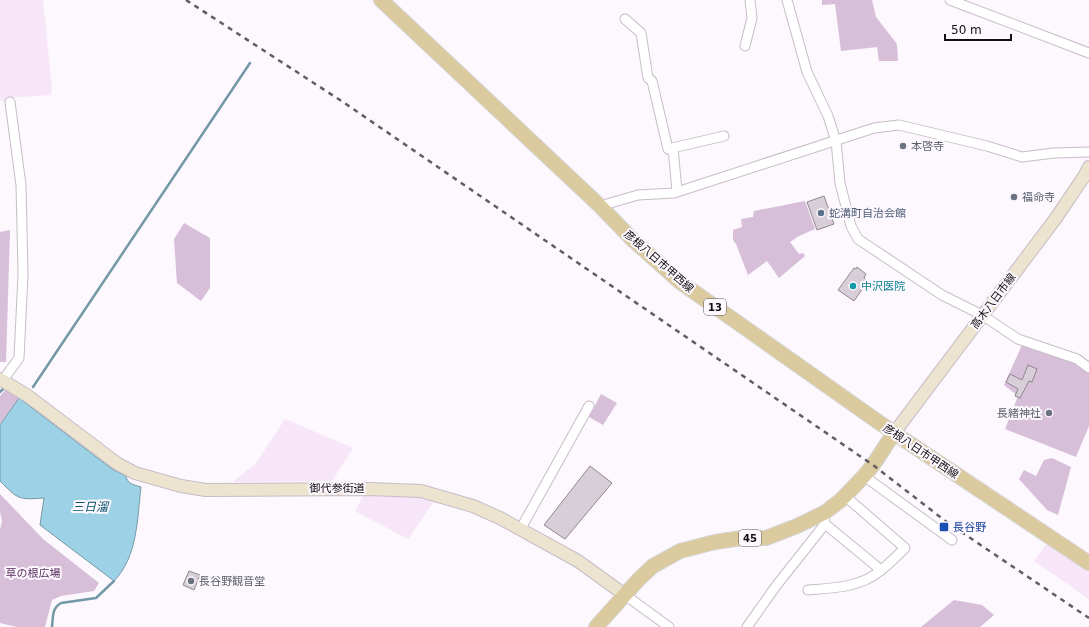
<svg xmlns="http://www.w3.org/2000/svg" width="1089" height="627" font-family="'DejaVu Sans','Noto Sans JP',sans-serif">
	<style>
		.built { fill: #f6e6f7 }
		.green { fill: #d7bed9 }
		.water { fill: #9dd2e6; stroke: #7398a6 }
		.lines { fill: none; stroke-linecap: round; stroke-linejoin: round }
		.stream { stroke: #7398a6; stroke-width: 2.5 }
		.building { fill: #d8ced8; stroke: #908791 }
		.street-casing { stroke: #c7bdc8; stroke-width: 11 }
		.secondary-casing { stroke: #c7bdc8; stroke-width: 14 }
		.primary-casing { stroke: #d4d4d4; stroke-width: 16 }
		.street { stroke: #fff; stroke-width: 9 }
		.secondary { stroke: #ece4ce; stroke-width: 12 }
		.primary { stroke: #daca9d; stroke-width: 14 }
		.rail { stroke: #615d61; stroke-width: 2.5; stroke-dasharray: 5 5; stroke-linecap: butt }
		.worship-dot { fill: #6b7280; stroke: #fdf7fe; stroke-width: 1.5 }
		.service-dot { fill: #5c6f8a; stroke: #fdf7fe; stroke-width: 1.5 }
		.culture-dot { fill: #0f9aa8; stroke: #fdf7fe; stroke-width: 1.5 }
		.transit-dot { fill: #1a4fb4; stroke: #fdf7fe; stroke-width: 1.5 }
		.labels { text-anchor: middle; stroke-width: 4; stroke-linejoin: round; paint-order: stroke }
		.shield { fill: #fdf7fe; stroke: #585559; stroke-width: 1 }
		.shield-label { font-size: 10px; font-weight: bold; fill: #120f12 }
		.worship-label { font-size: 11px; fill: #5b616d; stroke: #fdf7fe; text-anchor: start }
		.service-label { font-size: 11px; fill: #4e5e75; stroke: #fdf7fe; text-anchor: start }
		.street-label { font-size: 11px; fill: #120f12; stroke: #fdf7fe }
		.culture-label { font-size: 11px; fill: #0d838f; stroke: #fdf7fe; text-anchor: start }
		.transit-label { font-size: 11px; fill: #164399; stroke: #fdf7fe; text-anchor: start }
		.park-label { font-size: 11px; fill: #5b3160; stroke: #fdf7fe }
		.water-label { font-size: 12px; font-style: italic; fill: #055066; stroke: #fdf7fe }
	</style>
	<rect width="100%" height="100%" fill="#fdf7fe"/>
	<!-- built -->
	<g class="built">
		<polygon points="0,0 43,0 52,88 51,95 7,98 5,103 0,99"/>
		<polygon points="285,419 353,448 332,481 233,482 256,463"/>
		<polygon points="363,496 407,496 435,500 408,539 355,511"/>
		<polygon points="1049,541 1089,568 1089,599 1034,561"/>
	</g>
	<!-- green -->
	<g class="green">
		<polygon points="822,0 872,0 876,17 897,44 898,61 879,61 877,47 841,51 835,4 822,5"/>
		<polygon points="805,201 815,229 799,236 790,242 799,254 803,253 805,256 779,278 767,261 748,275 736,244 733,240 733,230 742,227 741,219 753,217 754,211"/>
		<polygon points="184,223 210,238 210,288 201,301 177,283 174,239"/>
		<polygon points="10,230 6,362 0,362 0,232"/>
		<polygon points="1022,345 1075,361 1089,373 1089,426 1076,457 1005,429 1018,396 1004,385"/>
		<polygon points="6,389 19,398 0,424 0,396"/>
		<polygon points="601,394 617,403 603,425 589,417"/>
		<polygon points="1052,458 1071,467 1058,515 1047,510 1019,479 1024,470 1036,476 1044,460"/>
		<polygon points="0,494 43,539 99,583 94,591 61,596 52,600 45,627 17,627 0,623 0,530 2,521 0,512"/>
		<polygon points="954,600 982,605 994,615 980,627 921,627"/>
	</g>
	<!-- water -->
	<path class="water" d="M19 398 112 469 126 476C127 484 135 485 141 487 137 519 138 556 114 581L40 525 44 498C18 500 18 499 0 481V425Z"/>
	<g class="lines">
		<!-- stream -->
		<g class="stream">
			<polyline points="33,387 250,63"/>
			<polyline points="0,392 4,388"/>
			<path d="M52 627C53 617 52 608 61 603L96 598 114 581"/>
		</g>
	</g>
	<!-- building -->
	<g class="building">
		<polygon points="824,196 834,224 817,230 807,202"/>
		<polygon points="857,267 866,274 864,278 868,281 854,301 838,290 854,268 856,269"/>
		<polygon points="1028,365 1037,369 1032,382 1029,381 1020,398 1015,396 1018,389 1006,382 1010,374 1022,380"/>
		<polygon points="590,466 612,483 565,539 544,525"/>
		<polygon points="189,571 200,575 194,590 183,585"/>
	</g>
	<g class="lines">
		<!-- street casing -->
		<g class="street-casing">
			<g id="street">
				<polyline points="787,0 807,72 828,116 836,141 840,183 851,226 858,239 942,295 982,315 1018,339 1077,359 1089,368"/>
				<polyline points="950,0 1089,53"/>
				<polyline points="625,19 641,33 648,78 652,81 668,149 724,136"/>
				<polyline points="745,46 752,18 750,0"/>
				<polyline points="673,148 677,191"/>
				<polyline points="600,206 638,195 674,193 874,128 899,125 987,146 1022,157 1054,153 1089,152"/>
				<polyline points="3,380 19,358 23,274 21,185 10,102"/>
				<polyline points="864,476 952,540"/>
				<polyline points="825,524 881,570"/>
				<polyline points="520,530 589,406"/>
				<path d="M808 590C832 588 859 588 880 571 889 564 897 556 905 548L845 496"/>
				<polyline points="625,595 669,627"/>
				<polyline points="747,627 776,586 825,524 824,513"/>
			</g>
		</g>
		<!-- secondary casing -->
		<g class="secondary-casing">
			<g id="secondary">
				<polyline points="0,379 28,396 118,464 135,473 181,486 206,490 369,489 421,491 473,506 500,518 578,561 625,595"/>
				<polyline points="894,433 1056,218 1085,175 1089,167"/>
			</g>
		</g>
		<!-- primary casing -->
		<g class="primary-casing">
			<g id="primary">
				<polyline points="381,0 600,206 632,239 680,282 894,433 1089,563"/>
				<polyline points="596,627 639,579 653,566 680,551 715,542 742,538 766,538 797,526 824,513 841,500 864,476 873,465 894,433"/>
			</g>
		</g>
		<!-- street -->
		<use href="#street" class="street"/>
		<!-- secondary -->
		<use href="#secondary" class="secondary"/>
		<!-- primary -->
		<use href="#primary" class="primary"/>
		<!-- rail -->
		<polyline class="rail" points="186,0 343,102 873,465 948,523 1089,618"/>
	</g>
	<!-- markers -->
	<g class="worship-dot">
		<circle cx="903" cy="146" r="4"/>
		<circle cx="1014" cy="197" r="4"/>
		<circle cx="1049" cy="413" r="4"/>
		<circle cx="191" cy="581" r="4"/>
	</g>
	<circle class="service-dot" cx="821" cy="213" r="4"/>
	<circle class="culture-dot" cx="853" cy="286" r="4"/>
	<rect class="transit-dot" x="939" y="522" width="10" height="10" rx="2"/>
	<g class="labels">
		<!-- shield labels -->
		<g class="shield">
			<rect x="704" y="299" width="22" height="16" rx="3"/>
			<rect x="739" y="530" width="22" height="16" rx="3"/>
		</g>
		<g class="shield-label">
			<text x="715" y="311">13</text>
			<text x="750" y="542">45</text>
		</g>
		<!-- worship labels -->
		<g class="worship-label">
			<text x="911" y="150">本啓寺</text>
			<text x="1022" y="201">福命寺</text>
			<text x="1041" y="417" text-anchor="end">長緒神社</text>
			<text x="199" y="585">長谷野観音堂</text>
		</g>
		<!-- service labels -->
		<g class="service-label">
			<text x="829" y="217">蛇溝町自治会館</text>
		</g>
		<!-- street labels -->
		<g class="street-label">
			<text transform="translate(659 261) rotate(41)" y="4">彦根八日市甲西線</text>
			<text transform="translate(993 301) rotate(-53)" y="4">高木八日市線</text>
			<text transform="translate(921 451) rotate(34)" y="4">彦根八日市甲西線</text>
			<text x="337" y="492">御代参街道</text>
		</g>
		<!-- culture labels -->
		<g class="culture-label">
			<text x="861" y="290">中沢医院</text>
		</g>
		<!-- transit labels -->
		<g class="transit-label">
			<text x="953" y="531">長谷野</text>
		</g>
		<!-- park labels -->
		<g class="park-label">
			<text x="33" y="577">草の根広場</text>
		</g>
		<!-- water labels -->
		<g class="water-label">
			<text x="90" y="511">三日溜</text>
		</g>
	</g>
	<!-- scale -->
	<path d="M945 34v6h66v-6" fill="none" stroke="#120f12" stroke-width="2"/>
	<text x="951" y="34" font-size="12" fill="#120f12" stroke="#fdf7fe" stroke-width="3" paint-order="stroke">50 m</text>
</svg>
